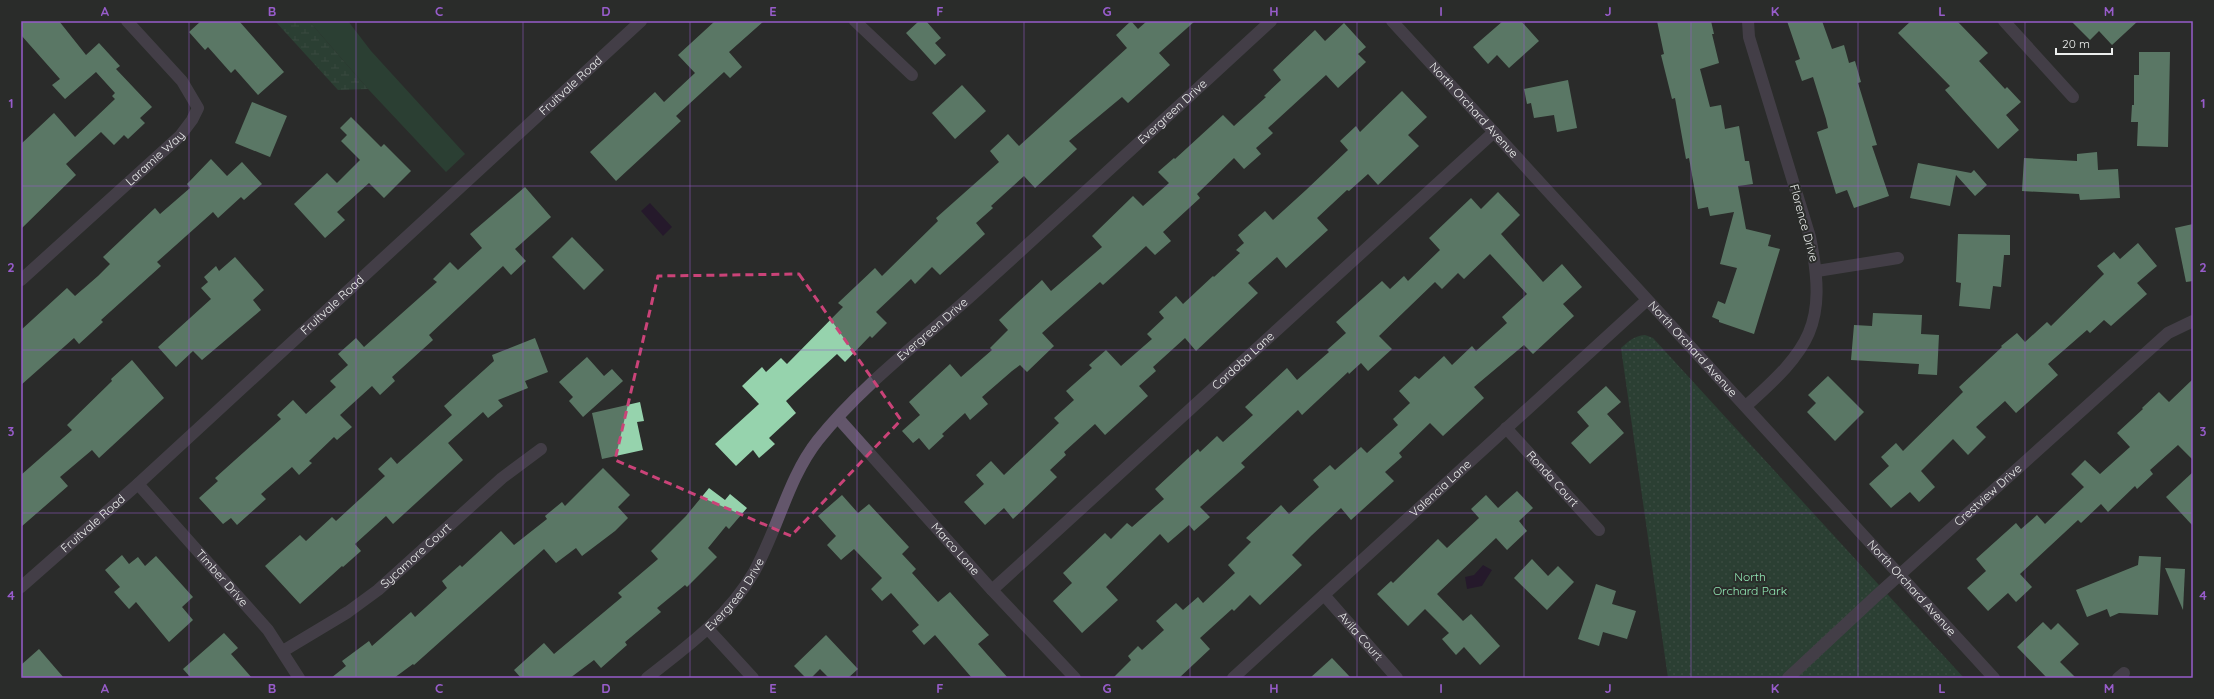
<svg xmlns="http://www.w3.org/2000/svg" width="2214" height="699" font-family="Quicksand,sans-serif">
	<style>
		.green { fill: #2e573f }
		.wetland { fill: url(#wetland-marsh) }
		.park { fill: url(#park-dots) }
		.water { fill: #1f042d }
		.building { fill: #96d3ad }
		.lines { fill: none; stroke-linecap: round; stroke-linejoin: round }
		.minor { stroke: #63566b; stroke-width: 12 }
		.marked { fill: none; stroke: #ca4378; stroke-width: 3; stroke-dasharray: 8 5; stroke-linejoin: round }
		.grid { fill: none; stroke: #975cca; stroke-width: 1; stroke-opacity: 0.55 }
		.labels { text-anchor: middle; stroke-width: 4; stroke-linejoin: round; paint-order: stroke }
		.street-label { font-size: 12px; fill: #eceeed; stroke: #2a2c2a }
		.park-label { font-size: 12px; fill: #92e9b5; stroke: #2a2c2a }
		.neatline { fill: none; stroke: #975cca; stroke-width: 1.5 }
		.grid-label { font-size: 13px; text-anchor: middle; font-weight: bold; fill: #975cca }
	</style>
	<defs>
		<pattern id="wetland-marsh" width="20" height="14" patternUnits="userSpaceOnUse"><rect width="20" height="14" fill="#2e573f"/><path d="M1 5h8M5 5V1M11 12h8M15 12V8" fill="none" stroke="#4c6f5b"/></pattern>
		<pattern id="park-dots" width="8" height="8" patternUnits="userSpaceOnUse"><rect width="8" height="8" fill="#2e573f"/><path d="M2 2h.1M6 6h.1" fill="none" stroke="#4c6f5b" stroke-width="1.8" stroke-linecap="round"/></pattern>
	</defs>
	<rect width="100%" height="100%" fill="#2a2c2a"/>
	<!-- green -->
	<polygon class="green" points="309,21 348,21 371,51 465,154 446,172 368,89"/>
	<!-- wetland -->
	<polygon class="wetland" points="275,21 309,21 368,89 338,90"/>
	<!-- park -->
	<path class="park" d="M1645 335 1653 338 1964 678H1668L1621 348C1629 341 1634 336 1645 335Z"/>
	<!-- water -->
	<g class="water">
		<polygon points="650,203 672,227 663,236 641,211"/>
		<polygon points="1483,565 1492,570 1482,586 1467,589 1465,577 1474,575"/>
	</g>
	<!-- building -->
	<g class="building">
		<polygon points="21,21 59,21 86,55 99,43 120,66 116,69 152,107 140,118 145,123 128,139 124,135 114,145 101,132 66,164 76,175 21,229 21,144 54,113 75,137 115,99 112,96 115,93 96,72 65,99 52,85 60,79 21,35"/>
		<polygon points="201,21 239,21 284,72 258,95 235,69 231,73 208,47 205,50 189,32"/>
		<polygon points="715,21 764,21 729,52 742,67 730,78 724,72 676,116 681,121 616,181 590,152 655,92 664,102 695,73 678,55"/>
		<polygon points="919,21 926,21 941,38 935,43 946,55 935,65 906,33"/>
		<polygon points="1131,21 1138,29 1147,21 1195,21 1159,53 1170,65 1128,103 1122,97 1069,141 1077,149 1035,188 1024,176 991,206 993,208 976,223 985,234 940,275 932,267 915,284 911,279 876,312 887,323 872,338 870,336 845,362 837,354 786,401 796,413 769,438 775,444 759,458 753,450 736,466 715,444 759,404 742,386 762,367 766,372 781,358 787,364 843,307 838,303 875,268 882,276 938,221 936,218 999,162 990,151 1008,134 1019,146 1127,48 1116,35"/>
		<polygon points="1503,21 1521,21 1539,41 1509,68 1497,55 1488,64 1473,47"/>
		<polygon points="1657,21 1711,21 1714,34 1712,34 1719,63 1700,69 1710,107 1721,105 1725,129 1739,126 1745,161 1749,161 1753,184 1738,186 1746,229 1771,235 1768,246 1780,249 1754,334 1719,322 1719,320 1712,317 1718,301 1725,304 1737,268 1720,264 1734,212 1710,216 1708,207 1698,209 1689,158 1686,159 1675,98 1672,99 1661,55 1664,54"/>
		<polygon points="1787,21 1822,21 1832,49 1844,45 1849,63 1855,61 1861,82 1858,83 1877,145 1872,146 1889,196 1854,208 1847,190 1836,194 1817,132 1828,128 1826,119 1813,77 1802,81 1795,61 1800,59"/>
		<polygon points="1911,21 1957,21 1988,53 1979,61 2005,89 2007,87 2021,102 2006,115 2019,130 1998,149 1945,90 1950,86 1898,33"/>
		<polygon points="2071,21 2138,21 2112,45 2099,31 2090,40"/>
		<polygon points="1344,23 1366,47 1358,54 1366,62 1338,88 1326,75 1268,128 1273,133 1256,148 1261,154 1244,169 1234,158 1197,194 1200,198 1163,232 1171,241 1155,255 1146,246 1103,285 1100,282 1042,333 1054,346 1027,372 1020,365 1012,371 982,397 988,404 970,420 965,413 942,434 944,436 929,450 919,438 913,443 902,431 920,415 909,402 950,364 961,377 992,350 990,348 1008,330 999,320 1016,304 1042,280 1051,291 1102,247 1092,236 1133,196 1143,206 1169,183 1158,172 1174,158 1175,159 1223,115 1234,126 1266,97 1264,96 1281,80 1273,70 1315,30 1325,41"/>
		<polygon points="2139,52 2170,52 2168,147 2137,146 2138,122 2131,122 2132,105 2134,105 2134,75 2139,75"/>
		<polygon points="1568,80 1577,128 1557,132 1554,115 1534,118 1531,103 1527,104 1524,89"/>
		<polygon points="962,85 986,111 955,139 932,113"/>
		<polygon points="1402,91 1427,117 1408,135 1419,146 1378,185 1368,174 1349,191 1347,190 1317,218 1328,230 1286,268 1277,257 1248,283 1258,293 1196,351 1185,338 1153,367 1156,371 1139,386 1148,396 1105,435 1095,424 1064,452 1066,455 1050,470 1057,477 1013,519 1004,508 985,525 964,502 984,484 976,475 991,461 1004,475 1059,423 1054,418 1074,400 1066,391 1092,368 1089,365 1106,350 1121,366 1152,339 1147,334 1164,318 1159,312 1176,296 1183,304 1213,276 1214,277 1240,253 1236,250 1244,243 1238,235 1265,211 1273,220 1306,190 1348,150 1340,141 1356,126 1360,132"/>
		<polygon points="252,102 287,116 270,157 235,143"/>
		<polygon points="351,117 381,147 384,144 411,171 384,198 369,183 337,212 345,220 325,238 294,204 327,173 337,183 360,160 341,141 347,135 340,128"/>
		<polygon points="2097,152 2098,170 2118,169 2120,198 2080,200 2079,194 2022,191 2024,158 2077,161 2077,154"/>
		<polygon points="211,159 227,176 242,162 262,184 244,200 241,197 218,218 213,212 157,262 161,266 101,320 103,322 79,344 74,338 21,385 21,330 67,288 75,296 98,276 110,264 103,257 155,208 160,214 190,188 187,184"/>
		<polygon points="1918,163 1971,173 1974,170 1987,185 1975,196 1956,175 1950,206 1910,198"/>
		<polygon points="525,187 551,217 515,249 526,261 511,275 503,266 429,335 433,340 392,377 395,381 380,395 372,386 340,415 352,427 337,440 334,437 309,461 312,463 299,475 292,467 261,494 266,499 237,525 231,518 223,524 199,498 218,481 215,478 281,419 277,415 293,400 306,414 336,387 330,381 348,365 338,354 356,338 364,347 437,282 433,279 450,262 458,270 482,248 470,234"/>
		<polygon points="1498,192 1520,215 1501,234 1543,282 1562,264 1582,287 1563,304 1574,316 1533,354 1524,345 1474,387 1484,398 1443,436 1430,423 1399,453 1402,457 1385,472 1394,481 1351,520 1341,508 1311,536 1292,555 1302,565 1260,605 1250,595 1234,611 1232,609 1200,638 1210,649 1179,678 1113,678 1131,660 1128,656 1138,646 1142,650 1164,630 1156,621 1176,603 1183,610 1198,597 1203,603 1235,573 1228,565 1251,542 1246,538 1281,505 1289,514 1319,487 1313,480 1330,465 1335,470 1361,447 1367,453 1398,425 1393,419 1410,403 1399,391 1415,376 1419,379 1444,356 1452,365 1472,346 1476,351 1507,323 1502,317 1527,294 1490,254 1464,279 1458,273 1442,289 1435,282 1379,336 1392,349 1368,371 1361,363 1349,374 1348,372 1302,415 1298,410 1241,463 1245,467 1200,507 1210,517 1194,531 1189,525 1168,543 1160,534 1106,587 1118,600 1082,633 1053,601 1072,583 1063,573 1105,533 1111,539 1127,523 1132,527 1164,499 1155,489 1198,449 1200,452 1217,436 1223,442 1253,415 1245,407 1287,368 1297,380 1329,352 1327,350 1346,333 1336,322 1382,281 1390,289 1404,276 1408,281 1440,250 1429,238 1471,198 1481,209"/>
		<polygon points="2193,224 2193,281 2186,282 2175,228"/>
		<polygon points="1958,234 2010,235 2010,255 2004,255 2001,287 1993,286 1990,309 1959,306 1961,283 1956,282"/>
		<polygon points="572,237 604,270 584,290 552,257"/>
		<polygon points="2138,243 2157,266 2137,283 2147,294 2111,326 2104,320 2090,333 2087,330 2048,364 2058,375 2016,413 2005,401 1976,427 1986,437 1968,455 1953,439 1921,471 1935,487 1919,502 1910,492 1891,508 1869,484 1889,466 1881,457 1896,443 1903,451 1963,392 1959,387 2002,347 2001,346 2017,333 2025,342 2047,322 2051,326 2104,274 2097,266 2114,252 2120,259"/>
		<polygon points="235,257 264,290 253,300 261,310 202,360 193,351 176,367 158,347 211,299 201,288 208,282 204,277 216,266 219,271"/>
		<polygon points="1873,313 1922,315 1921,334 1939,335 1937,375 1918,374 1919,364 1851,360 1854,325 1872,326"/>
		<polygon points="535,338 548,372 525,381 528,388 498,400 503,406 488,418 483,412 448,443 463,460 393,524 386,516 355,544 361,551 343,567 342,566 300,604 265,566 300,535 306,541 332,517 336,521 385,476 378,469 391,457 397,464 452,415 444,406 494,361 492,355"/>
		<polygon points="587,357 604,376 612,369 623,381 583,417 569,401 573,397 559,382"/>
		<polygon points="132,360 164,398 99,458 92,450 60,477 68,486 21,527 21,475 72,430 67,425 112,381 111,379"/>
		<polygon points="1828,376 1864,412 1835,441 1807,412 1816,403 1808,395"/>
		<polygon points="2193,379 2193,460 2178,445 2150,470 2153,474 2137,489 2135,486 2108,512 2101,504 2081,523 2078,520 2020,574 2032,587 2016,602 2008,593 1988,611 1967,588 1986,571 1976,559 2016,523 2021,529 2037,515 2045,524 2084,487 2071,474 2085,460 2100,474 2130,447 2117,433 2143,409 2142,408 2159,392 2169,402"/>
		<polygon points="1606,386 1621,402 1607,414 1624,433 1590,464 1571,443 1589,426 1577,412"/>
		<polygon points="640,402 644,421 637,422 643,450 602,459 592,413"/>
		<polygon points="603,468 630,495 618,507 628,518 615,531 582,556 576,548 556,563 544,549 414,665 413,664 394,678 331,678 346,666 342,661 369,641 372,646 411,612 415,617 447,588 442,581 460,565 462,567 501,531 514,545 547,519 545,516 562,502 565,506"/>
		<polygon points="2193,472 2193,526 2166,497"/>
		<polygon points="709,488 725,500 730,494 747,508 729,529 726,526 708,548 717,557 687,587 685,585 657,608 661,612 625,642 627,645 601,668 594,660 570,678 521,678 514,670 544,643 554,654 622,597 618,593 658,559 651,551 686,516"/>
		<polygon points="1517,491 1533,508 1519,521 1527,531 1507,550 1496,538 1437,594 1463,621 1471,614 1500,646 1480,665 1464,647 1456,655 1442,639 1449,633 1425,609 1408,626 1377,594 1391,581 1393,583 1438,539 1447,548 1479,518 1471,509 1486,495 1498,508"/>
		<polygon points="842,495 858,513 869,504 909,547 902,554 916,569 912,573 938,602 950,592 975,620 989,635 978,644 1008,678 972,678 935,635 924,645 912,631 919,625 891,593 882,601 871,589 882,578 854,549 841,560 827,545 836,536 818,516"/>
		<polygon points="122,555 129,564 138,557 145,566 156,556 193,597 182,607 193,620 169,642 136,602 129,609 114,592 120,587 105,570"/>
		<polygon points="2139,556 2161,557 2158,615 2119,613 2110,617 2107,609 2087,617 2076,590 2138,565"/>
		<polygon points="1532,559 1548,576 1558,566 1574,582 1547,610 1514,578"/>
		<polygon points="2165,568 2185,569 2183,610"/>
		<polygon points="1596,584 1616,591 1612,604 1636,611 1627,639 1603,632 1599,646 1578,639"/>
		<polygon points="2043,622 2051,630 2058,623 2079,644 2060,662 2076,678 2047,678 2017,647"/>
		<polygon points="224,633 238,648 231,654 252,678 191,678 183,669"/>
		<polygon points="826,635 858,669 848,678 829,678 820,669 811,678 806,678 794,666"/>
		<polygon points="39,649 64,678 21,678 21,665"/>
		<polygon points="1332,658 1351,678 1310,678"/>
	</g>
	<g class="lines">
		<!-- minor -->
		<g class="minor">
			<polyline points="855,21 912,75"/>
			<path id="s1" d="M1392 21 1994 678"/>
			<polyline points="2004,21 2073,97"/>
			<polyline points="1817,271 1898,258"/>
			<path id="s2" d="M21 280 180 136 192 120 198 108 182 81 127 21"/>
			<path d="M1746 406C1810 349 1828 325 1810 237L1749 37 1748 21"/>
			<path id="s3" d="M838 418 992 590 1075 678"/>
			<path id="s4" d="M1506 428 1599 530"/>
			<path id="s5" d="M138 484 268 630 299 678"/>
			<path id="s6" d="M21 587 138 484 641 21"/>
			<path id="s7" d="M992 590 1494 132"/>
			<path id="s8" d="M1324 595 1397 678"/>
			<polyline points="708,629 753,678"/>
			<path id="s9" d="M283 651 348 612 378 590 502 478 541 449"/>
			<path id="s10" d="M647 678C687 647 729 616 754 572 778 529 788 478 818 440 862 385 921 341 972 295 1073 204 1172 112 1271 21"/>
			<path id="s11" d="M1233 678 1647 300"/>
			<path id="s12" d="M1788 678 1875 597 2168 333 2193 321"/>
			<polyline points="2118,678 2124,673"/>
		</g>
	</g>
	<!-- marked area -->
	<path d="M0 0H2214V699H0ZM799 274 901 420 791 536 615 460 658 276Z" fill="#2a2c2a" fill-opacity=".55" fill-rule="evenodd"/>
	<path class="marked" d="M799 274 901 420 791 536 615 460 658 276Z"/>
	<!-- grid -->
	<path class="grid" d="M189 21V678M356 21V678M523 21V678M690 21V678M857 21V678M1024 21V678M1190 21V678M1357 21V678M1524 21V678M1691 21V678M1858 21V678M2025 21V678M21 186H2193M21 350H2193M21 513H2193"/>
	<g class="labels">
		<!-- street labels -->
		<g class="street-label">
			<text dy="4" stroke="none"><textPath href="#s6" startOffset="744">Fruitvale Road</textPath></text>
			<text dy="4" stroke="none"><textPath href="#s1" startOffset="121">North Orchard Avenue</textPath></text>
			<text dy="4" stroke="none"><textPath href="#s10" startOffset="782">Evergreen Drive</textPath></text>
			<text dy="4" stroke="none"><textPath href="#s2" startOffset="181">Laramie Way</textPath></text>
			<text transform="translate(1804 223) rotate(75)" y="4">Florence Drive</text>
			<text dy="4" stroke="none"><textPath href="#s6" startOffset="420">Fruitvale Road</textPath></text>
			<text dy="4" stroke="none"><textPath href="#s10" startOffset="458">Evergreen Drive</textPath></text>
			<text dy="4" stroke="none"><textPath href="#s1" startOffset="445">North Orchard Avenue</textPath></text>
			<text dy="4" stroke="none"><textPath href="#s7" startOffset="340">Cordoba Lane</textPath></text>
			<text dy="4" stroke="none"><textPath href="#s4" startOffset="69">Ronda Court</textPath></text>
			<text dy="4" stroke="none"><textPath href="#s11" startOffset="281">Valencia Lane</textPath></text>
			<text dy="4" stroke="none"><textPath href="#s12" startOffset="271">Crestview Drive</textPath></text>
			<text dy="4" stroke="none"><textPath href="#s6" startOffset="96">Fruitvale Road</textPath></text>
			<text dy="4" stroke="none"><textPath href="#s3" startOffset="176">Marco Lane</textPath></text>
			<text dy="4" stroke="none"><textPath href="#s9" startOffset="164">Sycamore Court</textPath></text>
			<text dy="4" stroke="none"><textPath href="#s5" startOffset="126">Timber Drive</textPath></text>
			<text dy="4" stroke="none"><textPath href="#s1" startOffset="769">North Orchard Avenue</textPath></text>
			<text dy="4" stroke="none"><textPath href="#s10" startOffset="122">Evergreen Drive</textPath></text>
			<text dy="4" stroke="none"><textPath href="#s8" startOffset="55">Avila Court</textPath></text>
		</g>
		<!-- park labels -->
		<g class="park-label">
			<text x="1750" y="581">North<tspan x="1750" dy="14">Orchard Park</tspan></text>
		</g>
	</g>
	<!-- border -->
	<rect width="2214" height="699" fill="none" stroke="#2a2c2a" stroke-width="44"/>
	<!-- scale -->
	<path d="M2056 48v6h56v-6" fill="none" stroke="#eceeed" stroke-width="2"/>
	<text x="2062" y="48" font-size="12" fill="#eceeed" stroke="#2a2c2a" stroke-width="3" paint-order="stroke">20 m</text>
	<rect x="22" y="22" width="2170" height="655" class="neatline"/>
	<g class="grid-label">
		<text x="105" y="16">A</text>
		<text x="272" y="16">B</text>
		<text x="439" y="16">C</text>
		<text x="606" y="16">D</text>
		<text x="773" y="16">E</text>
		<text x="940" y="16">F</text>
		<text x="1107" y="16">G</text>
		<text x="1274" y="16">H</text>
		<text x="1441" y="16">I</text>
		<text x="1608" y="16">J</text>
		<text x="1775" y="16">K</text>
		<text x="1942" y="16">L</text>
		<text x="2109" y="16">M</text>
		<text x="11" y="108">1</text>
		<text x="2203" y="108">1</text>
		<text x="11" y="272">2</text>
		<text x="2203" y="272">2</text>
		<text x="11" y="436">3</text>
		<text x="2203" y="436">3</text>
		<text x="11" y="600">4</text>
		<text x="2203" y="600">4</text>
		<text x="105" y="693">A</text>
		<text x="272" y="693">B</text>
		<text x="439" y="693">C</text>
		<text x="606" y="693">D</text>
		<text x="773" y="693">E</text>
		<text x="940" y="693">F</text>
		<text x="1107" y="693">G</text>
		<text x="1274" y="693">H</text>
		<text x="1441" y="693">I</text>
		<text x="1608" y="693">J</text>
		<text x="1775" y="693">K</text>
		<text x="1942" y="693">L</text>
		<text x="2109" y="693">M</text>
	</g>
</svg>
